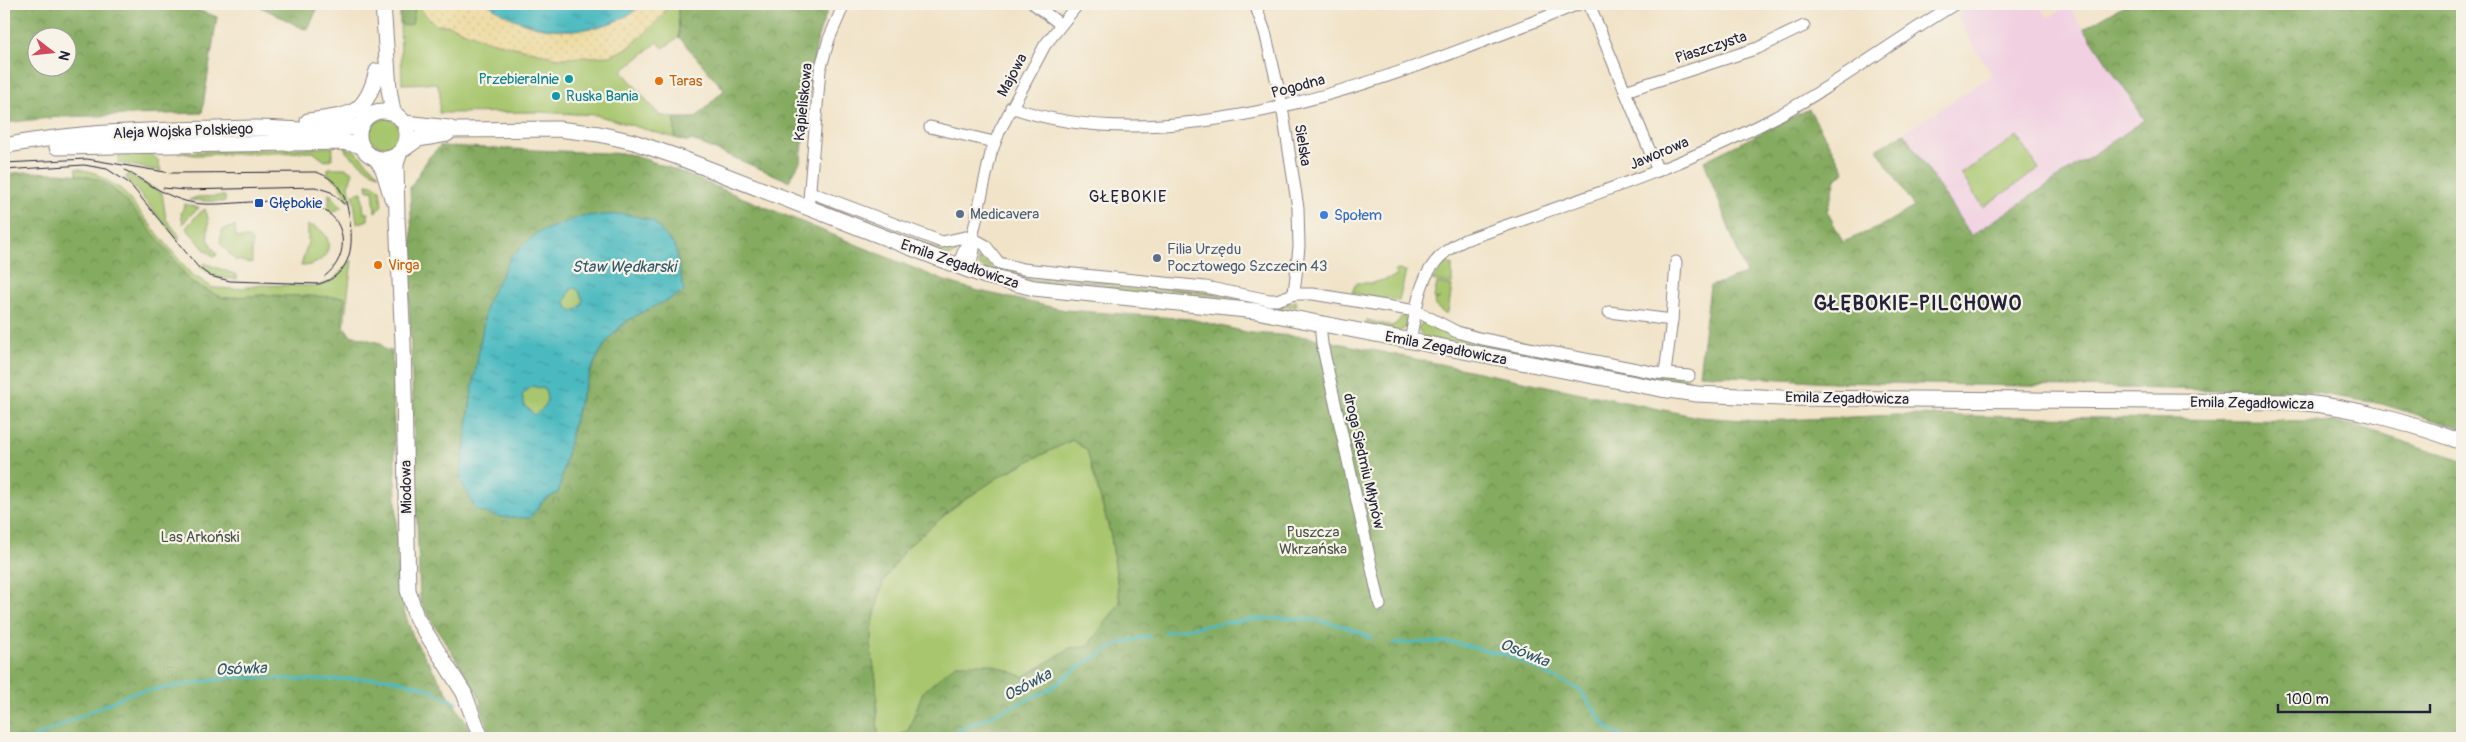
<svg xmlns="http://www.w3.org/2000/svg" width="2466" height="742" font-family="Pangolin,sans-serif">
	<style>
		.built { fill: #f1d0e2 }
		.grass { fill: #a7c66d; stroke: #647454 }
		.forest { fill: url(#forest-crowns); stroke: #54664e; fill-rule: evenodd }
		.sand { fill: url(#sand-dots); stroke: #887e6c }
		.water { fill: url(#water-ripples); stroke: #366e7e; fill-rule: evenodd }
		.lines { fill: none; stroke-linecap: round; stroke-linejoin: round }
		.stream { stroke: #4bbac0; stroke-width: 3 }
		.street-casing { stroke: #8a8282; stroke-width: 13 }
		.secondary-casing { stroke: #8a8282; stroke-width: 17 }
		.street { stroke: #fff; stroke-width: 11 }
		.secondary { stroke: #fff; stroke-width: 15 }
		.tram { stroke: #22223b; stroke-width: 1 }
		.culture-dot { fill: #0f9aa8; stroke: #f7f3e8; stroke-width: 2 }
		.food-dot { fill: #e8710a; stroke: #f7f3e8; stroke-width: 2 }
		.transit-dot { fill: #1a4fb4; stroke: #f7f3e8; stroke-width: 2 }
		.service-dot { fill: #5c6f8a; stroke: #f7f3e8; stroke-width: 2 }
		.shop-dot { fill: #3f7fe0; stroke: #f7f3e8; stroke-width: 2 }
		.labels { text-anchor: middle; stroke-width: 4.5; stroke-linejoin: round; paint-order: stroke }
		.street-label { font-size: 15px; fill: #22223b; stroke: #f7f3e8 }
		.culture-label { font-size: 15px; fill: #0d838f; stroke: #f7f3e8; text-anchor: end }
		.food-label { font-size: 15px; fill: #c56008; stroke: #f7f3e8; text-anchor: start }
		.transit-label { font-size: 15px; fill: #164399; stroke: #f7f3e8; text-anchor: start }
		.service-label { font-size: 15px; fill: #4e5e75; stroke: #f7f3e8; text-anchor: start }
		.shop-label { font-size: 15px; fill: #366cbe; stroke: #f7f3e8; text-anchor: start }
		.park-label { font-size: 15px; fill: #4a534a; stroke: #f7f3e8 }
		.neighbourhood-label { font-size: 16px; letter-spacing: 1px; fill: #22223b; stroke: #f7f3e8 }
		.water-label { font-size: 16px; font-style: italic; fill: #30576a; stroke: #f7f3e8 }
		.district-label { font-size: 20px; font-weight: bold; letter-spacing: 1px; fill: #22223b; stroke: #f7f3e8 }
	</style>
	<defs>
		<pattern id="forest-crowns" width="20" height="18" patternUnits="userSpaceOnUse" patternTransform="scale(1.25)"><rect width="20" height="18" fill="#85ab60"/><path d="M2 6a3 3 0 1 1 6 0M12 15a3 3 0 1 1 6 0" fill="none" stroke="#6c8b50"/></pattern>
		<pattern id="sand-dots" width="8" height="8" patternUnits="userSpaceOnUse" patternTransform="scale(1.25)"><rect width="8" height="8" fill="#eeda9e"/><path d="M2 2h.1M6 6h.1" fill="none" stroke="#ccbb89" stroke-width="1.8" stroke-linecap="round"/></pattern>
		<pattern id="water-ripples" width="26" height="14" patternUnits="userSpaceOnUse" patternTransform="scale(1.25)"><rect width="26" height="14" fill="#4bbac0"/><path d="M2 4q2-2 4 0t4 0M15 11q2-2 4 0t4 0" fill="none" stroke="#3e979d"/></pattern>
	</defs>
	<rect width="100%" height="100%" fill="#f7f3e8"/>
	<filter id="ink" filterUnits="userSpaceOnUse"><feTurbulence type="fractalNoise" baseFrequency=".02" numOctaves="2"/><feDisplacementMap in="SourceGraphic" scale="10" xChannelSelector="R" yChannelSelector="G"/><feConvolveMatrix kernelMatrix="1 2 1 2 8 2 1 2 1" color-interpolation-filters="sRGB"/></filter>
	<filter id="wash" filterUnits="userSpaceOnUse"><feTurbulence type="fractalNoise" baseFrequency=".0096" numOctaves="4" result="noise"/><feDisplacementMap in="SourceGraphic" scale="20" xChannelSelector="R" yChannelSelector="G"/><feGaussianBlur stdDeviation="1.12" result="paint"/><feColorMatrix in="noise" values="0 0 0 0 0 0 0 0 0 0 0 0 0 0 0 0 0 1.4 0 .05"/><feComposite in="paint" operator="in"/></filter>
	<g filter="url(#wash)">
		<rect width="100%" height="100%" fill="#f1e3c8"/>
		<!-- built -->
		<polygon class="built" points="1976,4 2038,4 2048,18 2068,5 2145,120 1971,236 1904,133 1992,75 1956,16"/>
		<!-- grass -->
		<g class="grass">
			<polygon points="416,4 419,4 420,9 436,25 448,25 483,39 558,58 610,56 628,48 642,36 663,15 668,4 678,4 679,37 663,48 658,42 622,71 659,115 675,118 675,138 596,115 539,112 439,113 440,93 437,83 402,84 400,22 403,26"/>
			<path d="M384 118C393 119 399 124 399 133L393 144C381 151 373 142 365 133L370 125Z"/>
			<polygon points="2017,136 2039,169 1983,207 1961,174"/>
			<polygon points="333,147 332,159 325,161 313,152 195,155 178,152"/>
			<polygon points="345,147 355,151 379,174 370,171 346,152"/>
			<polygon points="149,151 158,160 161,171 118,163 120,153"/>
			<polygon points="76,168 95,173 121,189 190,273 213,288 233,289 263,285 317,286 332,281 352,260 344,326 342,323 344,297 262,295 223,298 205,290 192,283 117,192 100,181 77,175"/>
			<polygon points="328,168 345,168 353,172 349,184 351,201 348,201 339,183 328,174"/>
			<polygon points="128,174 162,193 166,219 179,235 179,241 126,178"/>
			<polygon points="367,184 374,185 380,189 382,205 377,211 375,212 373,190 368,190"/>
			<polygon points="362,192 364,213 368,213 368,220 357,224 353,194"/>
			<polygon points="329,193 342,207 332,213 329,211"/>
			<polygon points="225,196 225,202 189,200 197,197"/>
			<polygon points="816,201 936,248 958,251 950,256 816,204"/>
			<polygon points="185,204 199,208 189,216 183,224 181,213"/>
			<path d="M205 209C214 228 200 234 217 254L215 257 206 251 186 228 197 215Z"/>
			<path d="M308 225C339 231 333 266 301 266L308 242Z"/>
			<polygon points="235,226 236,238 249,238 252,241 252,263 235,260 220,243 222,230"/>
			<polygon points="984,252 1038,276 1200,291 1269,303 1287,303 1296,301 1296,307 1200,293 1017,274 998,268 979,255"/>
			<polygon points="977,258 996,270 1017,277 1199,296 1296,310 1296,313 1196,298 1050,286 986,270 979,265"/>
			<polygon points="1448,260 1447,263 1452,265 1452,284 1432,280"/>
			<polygon points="204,263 237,275 237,279 218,278 200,267"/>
			<polygon points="1398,270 1406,271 1399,301 1352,293 1356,283 1373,283 1397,276 1394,272"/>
			<polygon points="1437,283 1452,286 1448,312 1445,314 1435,306 1434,300 1440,299 1434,298"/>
			<polygon points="575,288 579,291 583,300 581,306 573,312 569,310 565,302 571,289"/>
			<path d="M1403 314 1409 323C1400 340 1380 327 1366 322L1367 320 1392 326 1398 322Z"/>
			<polygon points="1424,320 1689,379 1692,389 1423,337 1418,328"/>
			<path d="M532 386 545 389C549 402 546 407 535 416L525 406 522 395Z"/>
			<polygon points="1072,440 1087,450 1111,536 1120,603 1087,647 1070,648 1024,677 991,664 923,692 908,731 894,738 878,738 876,680 871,650 873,622 883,582 905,549 954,507 1003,474"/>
		</g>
		<!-- forest -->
		<g class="forest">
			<path d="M4 4H192L191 8 217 17 202 113 59 117 4 123ZM38 38H68V68H38Z"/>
			<polygon points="255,4 319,4 309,28 304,29"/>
			<polygon points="400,4 416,4 412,24 403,26 400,22"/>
			<polygon points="678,4 830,4 818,36 810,83 801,160 789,181 692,140 688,142 675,138 675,118 695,118 724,90 679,37"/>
			<polygon points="2126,4 2462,4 2462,429 2382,404 2309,392 1830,382 1699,374 1710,286 1746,274 1704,161 1809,109 1845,172 1837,177 1827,211 1843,242 1877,228 1914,207 1877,149 1904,133 1971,236 2145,120 2084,28"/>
			<path d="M440 146 629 154 668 167 945 281 975 290 1065 310 1190 319 1251 333 1308 337 1698 417 1760 421 1896 415 2315 421 2351 425 2462 460V738H1045V734L1021 738H894L908 731 923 692 956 664H991L1024 677 1070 648 1087 647 1120 603 1111 536 1087 450 1072 440 1003 474 954 507 905 549 883 582 873 622 871 650 876 680 878 738H490L478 694 420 602 408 270H413L410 188 429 157ZM627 214 675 247 684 291C663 302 637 311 620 327 580 364 571 442 558 493L544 500 460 479 472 392Z"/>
			<path d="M26 172C50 173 76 172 99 180 123 189 173 260 192 283L223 298 262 295 345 297 342 323 350 335 380 343 385 350 392 351 398 576 404 611 414 639 471 731 472 738H4V174Z"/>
		</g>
		<!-- sand -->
		<path class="sand" d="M419 4C432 4 479 0 488 4 502 11 515 21 530 25 566 36 615 29 643 4H668L663 15 642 36 628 48 610 56 558 58 483 39 448 25H436L420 9Z"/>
		<!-- water -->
		<g class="water">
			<path d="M488 4H643C601 41 531 36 488 4Z"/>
			<path d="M627 214 653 221 675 247 684 291C664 305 638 310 620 327 580 363 571 442 558 493L544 500 530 518 499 517 476 510 460 479 472 392 487 302 511 257 537 233 582 216ZM575 288 579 291 583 300 581 306 573 312 569 310 565 301 571 289ZM532 386 545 389C549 402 546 407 535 415L525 406 522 395Z"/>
		</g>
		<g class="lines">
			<!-- stream -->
			<g class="stream">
				<path d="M1165 632C1233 622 1308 604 1371 638"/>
				<polyline points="1393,643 1450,642 1510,656 1580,690 1606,726 1624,738"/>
				<polyline points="498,736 502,738"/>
				<polyline points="33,738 131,693 235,677 313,680 387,678 427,688 456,703"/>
				<polyline points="941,738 1049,690 1081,665 1120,643 1149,636"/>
			</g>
		</g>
	</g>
	<g filter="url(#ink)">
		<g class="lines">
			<!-- street casing -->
			<g class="street-casing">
				<g id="street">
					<polyline points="1034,4 1060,24"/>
					<polyline points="1255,4 1265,32 1281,100 1298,208 1299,247 1294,294"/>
					<polyline points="1589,4 1658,171"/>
					<polyline points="1625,91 1758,48 1804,26"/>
					<path d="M1011 107C1182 169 1420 66 1579 4"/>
					<polyline points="930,127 994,142"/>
					<polyline points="810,192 942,242 965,237 972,238 985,245 999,263 1023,269 1205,287 1269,300 1277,300 1294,294 1313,294 1416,311 1457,332 1478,338 1657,373 1689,376"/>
					<polyline points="809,200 820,70 829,39 844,4"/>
					<polyline points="958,266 965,247 972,238"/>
					<polyline points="969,270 974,250 972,238 991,153 1000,130 1045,45 1078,4"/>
					<polyline points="1609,312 1672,320"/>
					<polyline points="1320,323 1322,344 1380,605"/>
					<path d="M1410 341C1419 297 1419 261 1465 240 1569 203 1675 170 1772 119 1836 85 1894 41 1955 4"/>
					<polyline points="1665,373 1672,320 1676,262"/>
				</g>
			</g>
			<!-- secondary casing -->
			<g class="secondary-casing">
				<g id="secondary">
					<polyline points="383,4 389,89 393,112"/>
					<circle cx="383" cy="135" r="24"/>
					<path d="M308 121C351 115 365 117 377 71"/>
					<path d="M405 123 449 128 453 130 558 129 599 134 634 142 678 157 958 266 985 276 1034 288 1256 311 1661 389 1697 394 1781 398 2295 402C2354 407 2407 422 2462 442"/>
					<path d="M4 146C86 130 172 130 255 128 283 128 339 135 362 124"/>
					<polyline points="57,147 343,142 360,145"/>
					<polyline points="405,148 418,139 447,134"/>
					<polyline points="399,155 396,164 397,218 403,343 408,590 416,617 464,693 481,738"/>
					<polyline points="376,158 383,169 392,198"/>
				</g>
			</g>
			<!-- street -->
			<use href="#street" class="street"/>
			<!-- secondary -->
			<use href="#secondary" class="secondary"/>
			<!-- tram -->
			<g class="tram">
				<path d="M4 163 87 159 171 173 316 172C341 180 347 199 350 222 354 250 349 275 319 284L230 281 210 276 198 267 129 183 107 169 84 165 4 170"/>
				<path d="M125 170C146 182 169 199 194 203 233 210 332 180 342 236 344 252 338 266 325 276"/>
				<polyline points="163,188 184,190 315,187 331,192 344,204"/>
			</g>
		</g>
	</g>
	<!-- markers -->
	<g class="culture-dot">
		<circle cx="569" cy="79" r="5"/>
		<circle cx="556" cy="96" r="5"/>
	</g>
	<g class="food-dot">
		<circle cx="659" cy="81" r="5"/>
		<circle cx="378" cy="265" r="5"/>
	</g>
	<rect class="transit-dot" x="254" y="198" width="10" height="10" rx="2.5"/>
	<g class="service-dot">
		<circle cx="960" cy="214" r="5"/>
		<circle cx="1157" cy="258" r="5"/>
	</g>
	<circle class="shop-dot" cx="1324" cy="215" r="5"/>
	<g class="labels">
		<!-- street labels -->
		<g class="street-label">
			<text transform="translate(1711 47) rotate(-18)" y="5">Piaszczysta</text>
			<text transform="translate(1012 75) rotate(-62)" y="5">Majowa</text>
			<text transform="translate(1298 86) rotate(-15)" y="5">Pogodna</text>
			<text transform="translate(803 102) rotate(-84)" y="5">Kąpieliskowa</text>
			<text transform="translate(183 131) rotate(-2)" y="5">Aleja Wojska Polskiego</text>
			<text transform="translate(1303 145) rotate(81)" y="5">Sielska</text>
			<text transform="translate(1659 153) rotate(-23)" y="5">Jaworowa</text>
			<text transform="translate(960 264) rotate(19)" y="5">Emila Zegadłowicza</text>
			<text transform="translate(1446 348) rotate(11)" y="5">Emila Zegadłowicza</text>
			<text transform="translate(1847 398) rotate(1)" y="5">Emila Zegadłowicza</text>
			<text transform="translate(2252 403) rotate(1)" y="5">Emila Zegadłowicza</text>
			<text transform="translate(1364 461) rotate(77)" y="5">droga Siedmiu Młynów</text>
			<text transform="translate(406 487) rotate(-91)" y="5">Miodowa</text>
		</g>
		<!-- culture labels -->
		<g class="culture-label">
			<text x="559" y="84">Przebieralnie</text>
			<text x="566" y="101" text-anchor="start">Ruska Bania</text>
		</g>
		<!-- food labels -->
		<g class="food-label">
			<text x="669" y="86">Taras</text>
			<text x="388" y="270">Virga</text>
		</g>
		<!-- transit labels -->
		<g class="transit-label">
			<text x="269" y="208">Głębokie</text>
		</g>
		<!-- service labels -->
		<g class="service-label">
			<text x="970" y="219">Medicavera</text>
			<text x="1167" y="254">Filia Urzędu<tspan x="1167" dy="17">Pocztowego Szczecin 43</tspan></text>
		</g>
		<!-- shop labels -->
		<g class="shop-label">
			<text x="1334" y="220">Społem</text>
		</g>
		<!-- park labels -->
		<g class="park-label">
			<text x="1313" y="537">Puszcza<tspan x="1313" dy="17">Wkrzańska</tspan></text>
			<text x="200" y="542">Las Arkoński</text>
		</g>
		<!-- neighbourhood labels -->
		<g class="neighbourhood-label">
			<text x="1128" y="202">GŁĘBOKIE</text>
		</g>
		<!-- water labels -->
		<g class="water-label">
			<text x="624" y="272">Staw Wędkarski</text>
			<text transform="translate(1525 652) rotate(22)" y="6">Osówka</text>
			<text transform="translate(241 668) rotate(-2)" y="6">Osówka</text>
			<text transform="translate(1027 684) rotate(-28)" y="6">Osówka</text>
		</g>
		<!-- district labels -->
		<g class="district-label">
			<text x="1918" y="310">GŁĘBOKIE-PILCHOWO</text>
		</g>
	</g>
	<!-- margin -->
	<rect width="2466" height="742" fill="none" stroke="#f7f3e8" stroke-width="20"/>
	<!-- north arrow -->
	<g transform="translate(52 52) rotate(106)"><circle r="24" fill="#f7f3e8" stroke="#a29fa3"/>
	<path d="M0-4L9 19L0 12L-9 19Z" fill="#d1495b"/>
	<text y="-8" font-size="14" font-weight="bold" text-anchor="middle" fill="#22223b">N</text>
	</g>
	<!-- scale -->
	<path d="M2278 704v8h152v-8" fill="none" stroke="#22223b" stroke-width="2.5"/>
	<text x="2286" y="704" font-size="15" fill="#22223b" stroke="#f7f3e8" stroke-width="4" paint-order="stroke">100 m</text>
</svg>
